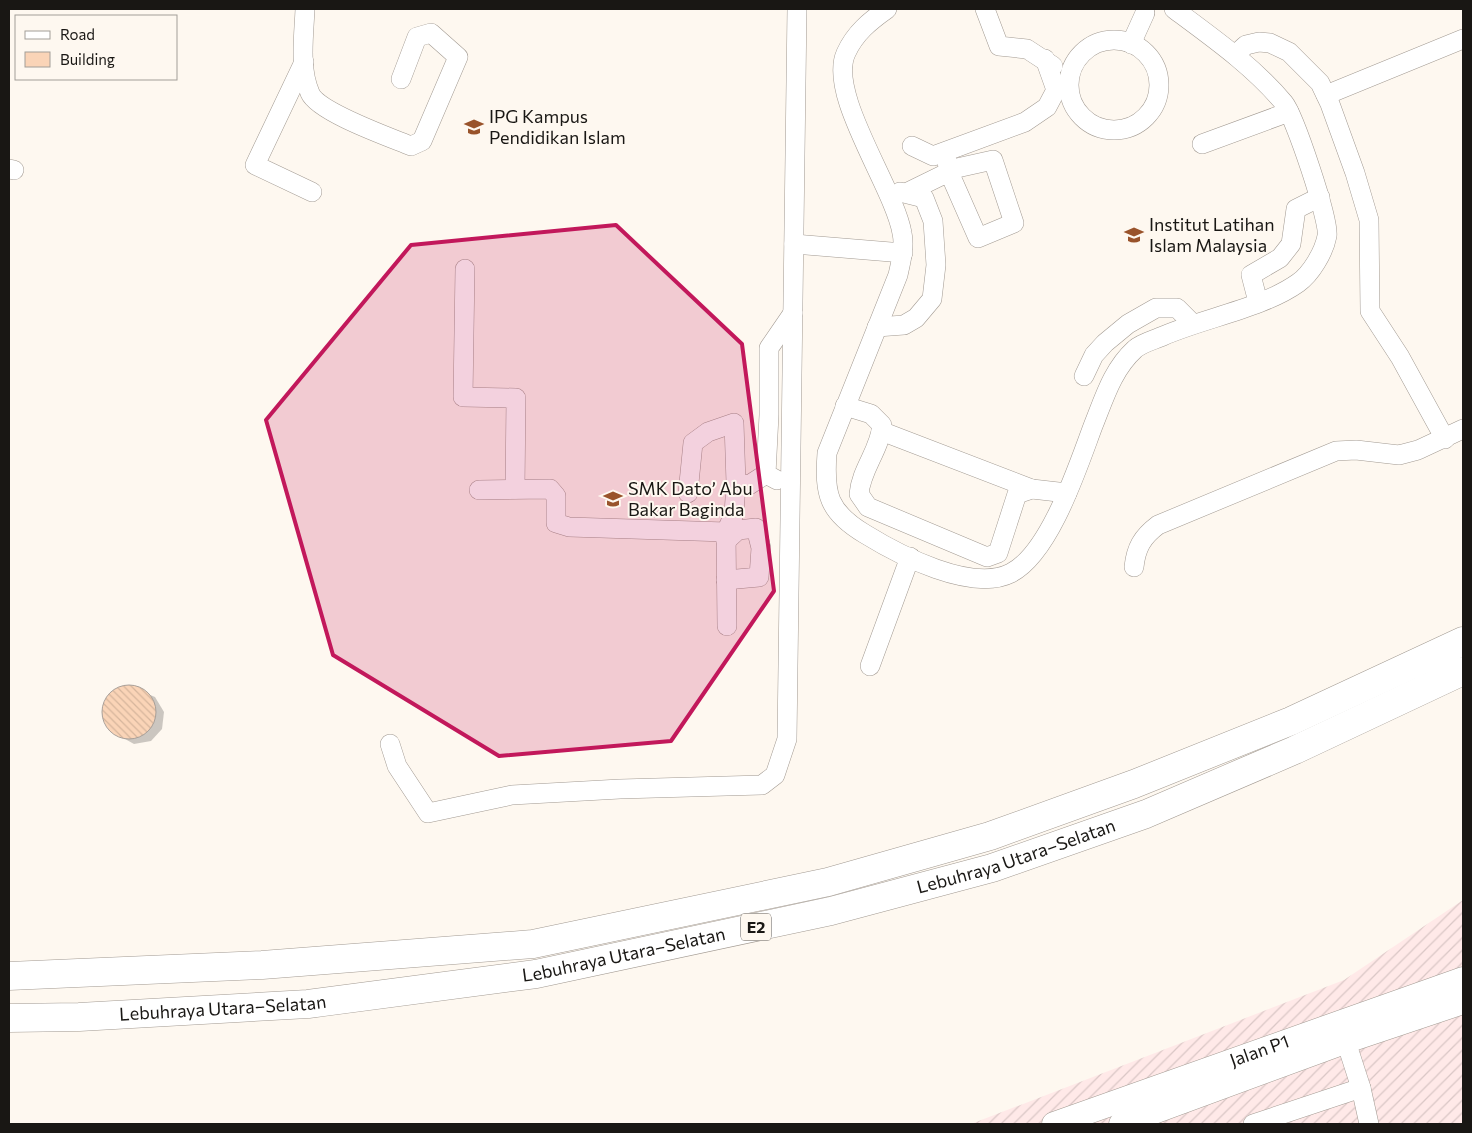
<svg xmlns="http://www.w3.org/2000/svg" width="1472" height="1133" font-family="Commissioner,sans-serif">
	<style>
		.industrial { fill: url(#industrial-furrows) }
		.shadow { fill: #0003 }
		.building { fill: url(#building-back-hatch); stroke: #a9a099 }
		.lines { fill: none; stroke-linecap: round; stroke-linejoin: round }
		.minor-casing { stroke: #a29a92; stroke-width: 20 }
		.major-casing { stroke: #a29a92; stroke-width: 25 }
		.highway-casing { stroke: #a29a92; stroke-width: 29 }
		.minor { stroke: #fff; stroke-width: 19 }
		.major { stroke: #fff; stroke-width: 24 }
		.highway { stroke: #fff; stroke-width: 28 }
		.marked { fill: #c2185b; fill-opacity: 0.2; stroke: #c2185b; stroke-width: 4; stroke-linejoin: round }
		.labels { text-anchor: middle; stroke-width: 4; stroke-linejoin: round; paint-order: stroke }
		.shield { fill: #fef8f0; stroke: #5e5a56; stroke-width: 1 }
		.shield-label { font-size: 16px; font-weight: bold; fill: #191714 }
		.poi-label { font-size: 18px; fill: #191714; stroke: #fef8f0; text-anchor: start }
		.street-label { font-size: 18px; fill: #191714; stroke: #fef8f0 }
	</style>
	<defs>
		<pattern id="industrial-furrows" width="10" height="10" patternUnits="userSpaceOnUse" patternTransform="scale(1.25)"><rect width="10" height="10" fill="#ffe9e8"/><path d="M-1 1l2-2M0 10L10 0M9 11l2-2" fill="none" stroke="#dac7c6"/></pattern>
		<pattern id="building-back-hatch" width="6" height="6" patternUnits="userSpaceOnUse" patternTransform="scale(1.25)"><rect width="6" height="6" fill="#fad4b7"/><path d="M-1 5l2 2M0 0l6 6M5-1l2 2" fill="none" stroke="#d6b59c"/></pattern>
	</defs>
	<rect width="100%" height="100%" fill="#fef8f0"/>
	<!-- industrial -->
	<polygon class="industrial" points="1463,900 1463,1124 971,1124 1344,980"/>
	<!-- shadow -->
	<polygon class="shadow" points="129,686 155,697 164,712 162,729 151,741 134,744 109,730 102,714 107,698 120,687"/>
	<!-- building -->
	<circle class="building" cx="129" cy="712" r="27"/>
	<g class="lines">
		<!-- minor casing -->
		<g class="minor-casing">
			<g id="minor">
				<path d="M305 9C304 35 299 68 310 93 318 112 389 137 411 146L422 141 458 57 431 33 417 37 401 79"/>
				<path d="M887 9C870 21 855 33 846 53 827 94 894 187 902 233 905 247 901 261 898 275L827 453C824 494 828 512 865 534 899 555 972 593 1011 573 1050 553 1078 466 1093 426 1104 399 1112 370 1135 349 1142 343 1154 340 1163 336 1204 318 1263 308 1298 283 1311 274 1324 252 1327 236 1330 221 1294 115 1284 103 1253 66 1213 38 1174 9"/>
				<polyline points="985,9 999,46 1027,49 1053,66"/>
				<circle cx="1114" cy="85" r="45"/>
				<polyline points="1131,44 1145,13"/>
				<polyline points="1235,55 1246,45 1259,42 1270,43 1289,52 1320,83 1330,104 1355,173 1369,220 1370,311 1400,357 1445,439"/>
				<polyline points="304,62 255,165 312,192"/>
				<polyline points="1326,95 1463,39"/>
				<polyline points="1202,144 1289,112"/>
				<polyline points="912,146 933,156 1025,122 1047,107 1056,90 1045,59"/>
				<polyline points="9,169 14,170"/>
				<polyline points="908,192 957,168 993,160 1014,223 978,238 949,172 945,152"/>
				<polyline points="794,244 903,253"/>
				<polyline points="465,269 463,397 516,398 515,489"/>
				<polyline points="1258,302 1251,275 1280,258 1291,244 1296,209 1320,197"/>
				<polyline points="877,327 904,325 916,318 932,299 936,265 933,221 924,198 900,192"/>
				<polyline points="1084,376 1094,355 1105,343 1128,324 1156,308 1177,308 1192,323"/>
				<path d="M845 406 871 414 882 425C880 450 861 469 859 494L868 507 987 557 998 553 1017 494 1032 489 1067 493"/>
				<polyline points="881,431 1032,489"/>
				<polyline points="777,480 766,474 769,415 769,348 793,313"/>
				<polyline points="479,490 550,489 556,496 556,523 569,527 726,532 734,514 736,483 749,485 766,474"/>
				<polyline points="688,493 693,443 708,432 734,423 736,483"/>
				<polyline points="726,532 727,626"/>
				<polyline points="726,541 738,530 756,528 761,548 759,577 726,580"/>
				<path d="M1134 567C1136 548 1142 537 1158 525L1336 451 1356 450 1399 455 1418 450 1463 429"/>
				<polyline points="870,666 910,557"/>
				<polyline points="390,744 397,766 428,813 512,795 620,789 762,785 775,775 787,739 797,9"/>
				<polyline points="1342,1029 1361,1088 1369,1124"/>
				<polyline points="1253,1124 1361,1088"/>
			</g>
		</g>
		<!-- major casing -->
		<g class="major-casing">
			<g id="major">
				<path id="s1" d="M1054 1124 1463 979"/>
				<polyline points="1121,1124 1347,1041 1463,1002"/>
			</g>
		</g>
		<!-- highway casing -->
		<g class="highway-casing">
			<g id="highway">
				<polyline points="9,976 262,965 533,944 828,882 990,836 1134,784 1291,721 1463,641"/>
				<path id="s2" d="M9 1018 79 1017 308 1004 536 974 831 911 992 868 1146 814 1295 750 1463 671"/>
			</g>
		</g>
		<!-- minor -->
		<use href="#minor" class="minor"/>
		<!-- major -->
		<use href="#major" class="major"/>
		<!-- highway -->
		<use href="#highway" class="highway"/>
	</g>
	<!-- marked area -->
	<path class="marked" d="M616 225 742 344 774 591 671 741 499 756 333 655 266 420 411 245Z"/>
	<!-- icons -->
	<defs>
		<g id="university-bare" transform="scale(1.5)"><path d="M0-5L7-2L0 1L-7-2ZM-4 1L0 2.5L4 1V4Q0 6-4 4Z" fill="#99532b" stroke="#fef8f0" stroke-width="2.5" paint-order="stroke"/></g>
		<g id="school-bare" transform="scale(1.5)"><path d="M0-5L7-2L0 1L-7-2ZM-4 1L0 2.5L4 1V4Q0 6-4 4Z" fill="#99532b" stroke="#fef8f0" stroke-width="2.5" paint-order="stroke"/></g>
	</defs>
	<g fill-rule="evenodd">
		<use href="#university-bare" x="474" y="127"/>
		<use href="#university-bare" x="1134" y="235"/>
		<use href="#school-bare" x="613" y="499"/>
	</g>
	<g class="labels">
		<!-- shield labels -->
		<rect class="shield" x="741" y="913.5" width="30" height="27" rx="4"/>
		<g class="shield-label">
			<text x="756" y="933">E2</text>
		</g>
		<!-- poi labels -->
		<g class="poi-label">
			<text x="489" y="123">IPG Kampus<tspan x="489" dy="21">Pendidikan Islam</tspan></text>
			<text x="1149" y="231">Institut Latihan<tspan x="1149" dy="21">Islam Malaysia</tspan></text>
			<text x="628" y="495">SMK Dato’ Abu<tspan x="628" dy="21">Bakar Baginda</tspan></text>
		</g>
		<!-- street labels -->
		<g class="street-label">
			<text dy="6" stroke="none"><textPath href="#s2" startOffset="1024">Lebuhraya Utara–Selatan</textPath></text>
			<text dy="6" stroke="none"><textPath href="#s2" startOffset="619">Lebuhraya Utara–Selatan</textPath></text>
			<text dy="6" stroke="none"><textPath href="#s2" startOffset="214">Lebuhraya Utara–Selatan</textPath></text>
			<text dy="6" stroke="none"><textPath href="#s1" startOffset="218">Jalan P1</textPath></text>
		</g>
	</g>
	<!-- border -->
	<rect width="1472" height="1133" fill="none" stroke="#191714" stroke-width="20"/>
	<!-- legend -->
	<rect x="15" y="15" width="162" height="65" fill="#fef8f0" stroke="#a29e98"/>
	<rect x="25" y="31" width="25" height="8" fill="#ffffff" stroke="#a29e98"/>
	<text x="60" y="40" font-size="15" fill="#191714">Road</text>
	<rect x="25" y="52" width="25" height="15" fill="#fad4b7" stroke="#a29e98"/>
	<text x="60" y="65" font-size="15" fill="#191714">Building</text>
</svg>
